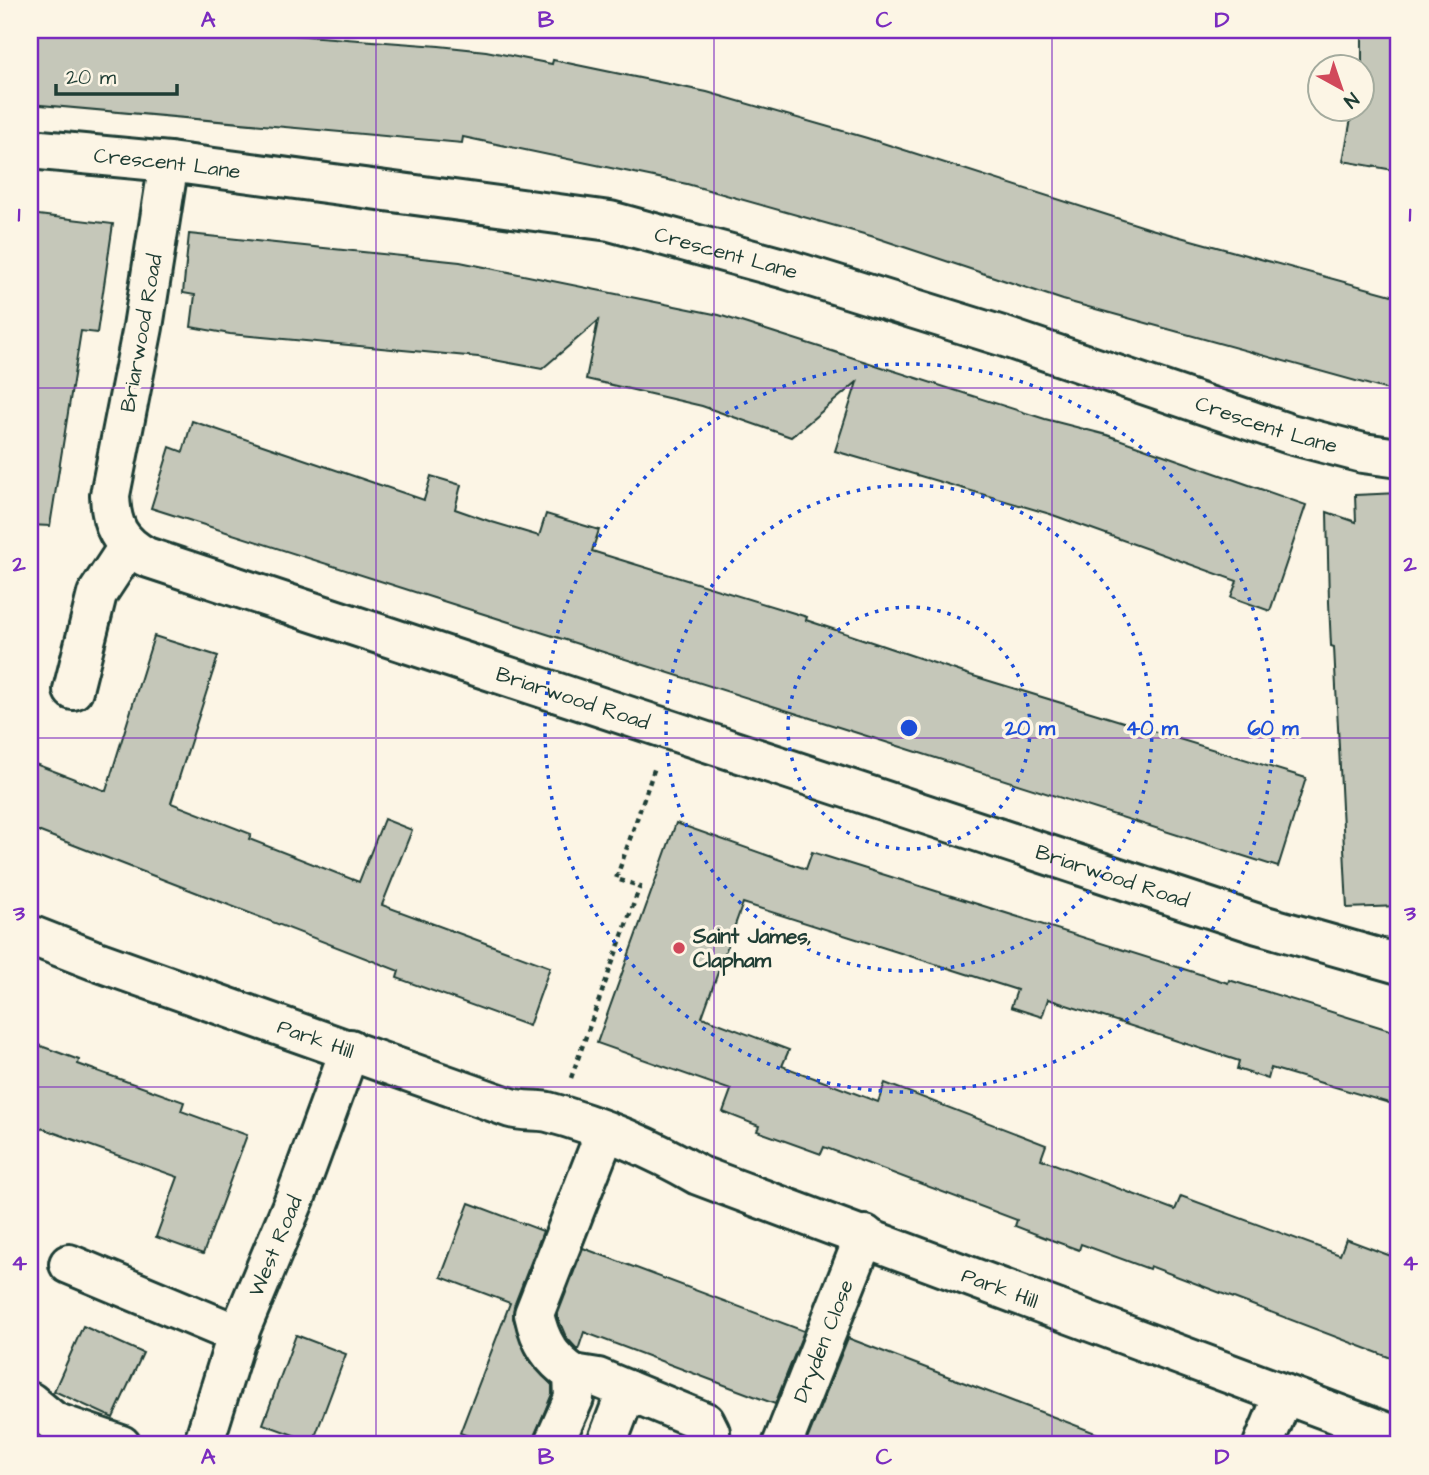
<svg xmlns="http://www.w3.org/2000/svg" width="1429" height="1475" font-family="'Architects Daughter',sans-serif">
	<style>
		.building { fill: #c5c7b9; stroke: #1f3d34; stroke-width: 2 }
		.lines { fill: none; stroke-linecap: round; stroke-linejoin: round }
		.minor-casing { stroke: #1f3d34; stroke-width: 44 }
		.path { stroke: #1f3d34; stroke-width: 4.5; stroke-dasharray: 5 5; stroke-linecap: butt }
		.minor { stroke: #fcf5e5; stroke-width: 38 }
		.grid { fill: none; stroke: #7b2cbf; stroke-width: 2; stroke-opacity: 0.55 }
		.ring { fill: none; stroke: #1d4ed8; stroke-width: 3.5; stroke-dasharray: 3.5 7 }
		.poi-dot { fill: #d1495b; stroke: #fcf5e5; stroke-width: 2.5 }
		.labels { text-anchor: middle; stroke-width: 7; stroke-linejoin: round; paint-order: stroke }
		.street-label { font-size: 21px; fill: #1f3d34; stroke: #fcf5e5 }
		.poi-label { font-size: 21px; font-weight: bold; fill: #1f3d34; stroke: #fcf5e5; text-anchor: start }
		.centre { fill: #1d4ed8; stroke: #fcf5e5; stroke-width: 3.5 }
		.ring-label { font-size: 21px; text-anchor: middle; font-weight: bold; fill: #1d4ed8; stroke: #fcf5e5; stroke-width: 7; stroke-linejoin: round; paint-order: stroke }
		.neatline { fill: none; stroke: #7b2cbf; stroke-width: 2.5 }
		.grid-label { font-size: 23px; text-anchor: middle; font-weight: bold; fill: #7b2cbf }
	</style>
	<rect width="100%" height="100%" fill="#fcf5e5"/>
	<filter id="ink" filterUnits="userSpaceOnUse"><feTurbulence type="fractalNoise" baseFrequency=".0143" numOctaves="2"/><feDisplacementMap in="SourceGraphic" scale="14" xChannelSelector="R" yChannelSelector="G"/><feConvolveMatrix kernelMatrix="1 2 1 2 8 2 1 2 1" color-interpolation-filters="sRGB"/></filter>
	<g filter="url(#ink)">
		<!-- building -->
		<g class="building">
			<polygon points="30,30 227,30 439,46 486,51 552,64 553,60 707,92 867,138 1151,229 1399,297 1399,393 1063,300 871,236 687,184 463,137 462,143 30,104"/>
			<polygon points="1362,30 1399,30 1399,171 1343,161 1353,108 1362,108"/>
			<polygon points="30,214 113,224 97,333 81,331 50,526 30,525"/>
			<polygon points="189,234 460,262 719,315 1045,419 1107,435 1306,505 1270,611 1231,597 1237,581 1050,514 835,451 857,382 791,437 702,406 586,379 598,321 542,369 478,357 230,334 191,327 195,295 183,293"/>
			<polygon points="192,421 424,500 431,476 461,485 455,509 492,522 539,536 546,514 599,530 592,551 807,617 806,620 970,675 1306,778 1278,867 151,508 170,447 183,452"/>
			<polygon points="1399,493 1399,906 1347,908 1334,647 1331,646 1329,602 1327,512 1356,522 1355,495"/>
			<polygon points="154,636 218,656 171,803 251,834 249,839 359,882 384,819 412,830 382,905 550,967 529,1026 397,978 399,971 30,828 30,762 106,791"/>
			<polygon points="676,823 806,869 812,852 1228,983 1229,980 1399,1033 1399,1106 1271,1068 1268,1079 1237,1069 1239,1061 1048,999 1042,1017 1011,1007 1017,990 743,903 702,1017 789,1050 782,1066 878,1102 885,1083 1046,1145 1041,1159 1175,1210 1181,1196 1340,1255 1346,1239 1399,1259 1399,1361 1150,1266 1149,1269 1081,1244 1079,1250 1046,1238 1015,1226 1017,1220 824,1147 821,1154 757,1131 759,1126 723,1112 731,1090 597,1043"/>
			<polygon points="30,1042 79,1060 78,1064 184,1102 181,1111 247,1135 203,1254 156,1237 178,1177 30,1124"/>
			<polygon points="469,1203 543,1231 514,1306 513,1318 528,1359 552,1385 552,1394 531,1445 493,1445 460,1433 510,1303 441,1277"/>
			<polygon points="583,1248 804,1331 775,1404 584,1332 578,1350 566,1337 557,1316"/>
			<polygon points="83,1326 143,1353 113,1418 54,1391"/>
			<polygon points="296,1335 346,1354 313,1442 263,1424"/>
			<polygon points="848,1338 1119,1442 1118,1445 805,1445"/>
		</g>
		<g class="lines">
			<!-- minor casing -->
			<g class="minor-casing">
				<g id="minor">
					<path id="s1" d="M30 149 169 162 610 221 786 269 1002 336 1290 434 1363 453 1399 458"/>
					<path id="s2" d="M169 162 143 327 110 495C111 526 119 542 146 557L1258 924 1399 964"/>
					<polyline points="73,690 97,594 128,547"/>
					<path id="s3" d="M30 935 94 960 511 1108C524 1112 536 1109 548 1112 598 1125 654 1149 698 1175L1399 1437"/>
					<polyline points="69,1264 239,1335"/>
					<polyline points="573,1374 598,1378 705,1422 710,1432 711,1445"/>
					<polyline points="30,1402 54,1422 121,1445"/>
					<path id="s4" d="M203 1445 235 1342 296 1196 350 1049"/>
					<path d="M553 1445 574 1398 573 1374C550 1358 540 1342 534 1314L605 1133"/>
					<polyline points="606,1445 627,1390"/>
					<path id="s5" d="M782 1445 865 1235"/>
					<polyline points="1263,1445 1284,1394"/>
				</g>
			</g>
			<!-- path -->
			<polyline class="path" points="571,1078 640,886 616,879 655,767"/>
			<!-- minor -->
			<use href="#minor" class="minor"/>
		</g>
	</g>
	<!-- grid -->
	<path class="grid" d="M376 30V1445M714 30V1445M1052 30V1445M30 388H1399M30 738H1399M30 1087H1399"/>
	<!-- distance rings -->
	<g class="ring">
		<circle cx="909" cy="728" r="121"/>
		<circle cx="909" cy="728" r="243"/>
		<circle cx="909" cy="728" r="364"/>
	</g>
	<!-- markers -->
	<circle class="poi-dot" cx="679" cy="948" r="7"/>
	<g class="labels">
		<!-- street labels -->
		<g class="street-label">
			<text dy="7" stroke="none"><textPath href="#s1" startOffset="138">Crescent Lane</textPath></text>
			<text dy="7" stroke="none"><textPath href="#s1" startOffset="705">Crescent Lane</textPath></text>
			<text transform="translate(141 333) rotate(-80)" y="7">Briarwood Road</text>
			<text dy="7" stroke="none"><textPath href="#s1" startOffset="1272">Crescent Lane</textPath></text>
			<text dy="7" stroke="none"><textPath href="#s2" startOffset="864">Briarwood Road</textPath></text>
			<text dy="7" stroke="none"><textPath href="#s2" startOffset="1432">Briarwood Road</textPath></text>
			<text dy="7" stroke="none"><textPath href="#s3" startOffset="304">Park Hill</textPath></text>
			<text dy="7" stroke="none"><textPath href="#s4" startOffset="212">West Road</textPath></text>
			<text dy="7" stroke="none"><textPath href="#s3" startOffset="1034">Park Hill</textPath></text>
			<text dy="7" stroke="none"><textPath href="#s5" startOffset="112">Dryden Close</textPath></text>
		</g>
		<!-- poi labels -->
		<g class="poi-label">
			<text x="693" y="943">Saint James,<tspan x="693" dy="24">Clapham</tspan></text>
		</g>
	</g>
	<circle cx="909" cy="728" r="10" class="centre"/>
	<g class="ring-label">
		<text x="1030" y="735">20 m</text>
		<text x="1152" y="735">40 m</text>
		<text x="1273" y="735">60 m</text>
	</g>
	<!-- margin -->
	<rect width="1429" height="1475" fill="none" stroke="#fcf5e5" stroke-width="77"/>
	<!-- north arrow -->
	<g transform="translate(1341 88) rotate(140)"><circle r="33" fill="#fcf5e5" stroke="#a4ab9e" stroke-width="2"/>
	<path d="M0-5L12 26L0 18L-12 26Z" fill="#d1495b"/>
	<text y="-10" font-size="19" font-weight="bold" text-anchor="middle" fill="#1f3d34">N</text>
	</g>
	<!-- scale -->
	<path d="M56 84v10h121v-10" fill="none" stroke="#1f3d34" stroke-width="3.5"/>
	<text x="66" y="84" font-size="21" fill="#1f3d34" stroke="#fcf5e5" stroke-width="5" paint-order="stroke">20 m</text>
	<rect x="38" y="38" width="1352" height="1398" class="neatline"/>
	<g class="grid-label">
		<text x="208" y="27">A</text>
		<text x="546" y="27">B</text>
		<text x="884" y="27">C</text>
		<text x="1222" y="27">D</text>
		<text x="19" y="221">1</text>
		<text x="1410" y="221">1</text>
		<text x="19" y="571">2</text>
		<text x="1410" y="571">2</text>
		<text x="19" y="920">3</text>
		<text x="1410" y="920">3</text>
		<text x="19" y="1270">4</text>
		<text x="1410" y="1270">4</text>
		<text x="208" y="1464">A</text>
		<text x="546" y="1464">B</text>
		<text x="884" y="1464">C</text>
		<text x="1222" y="1464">D</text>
	</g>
</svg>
